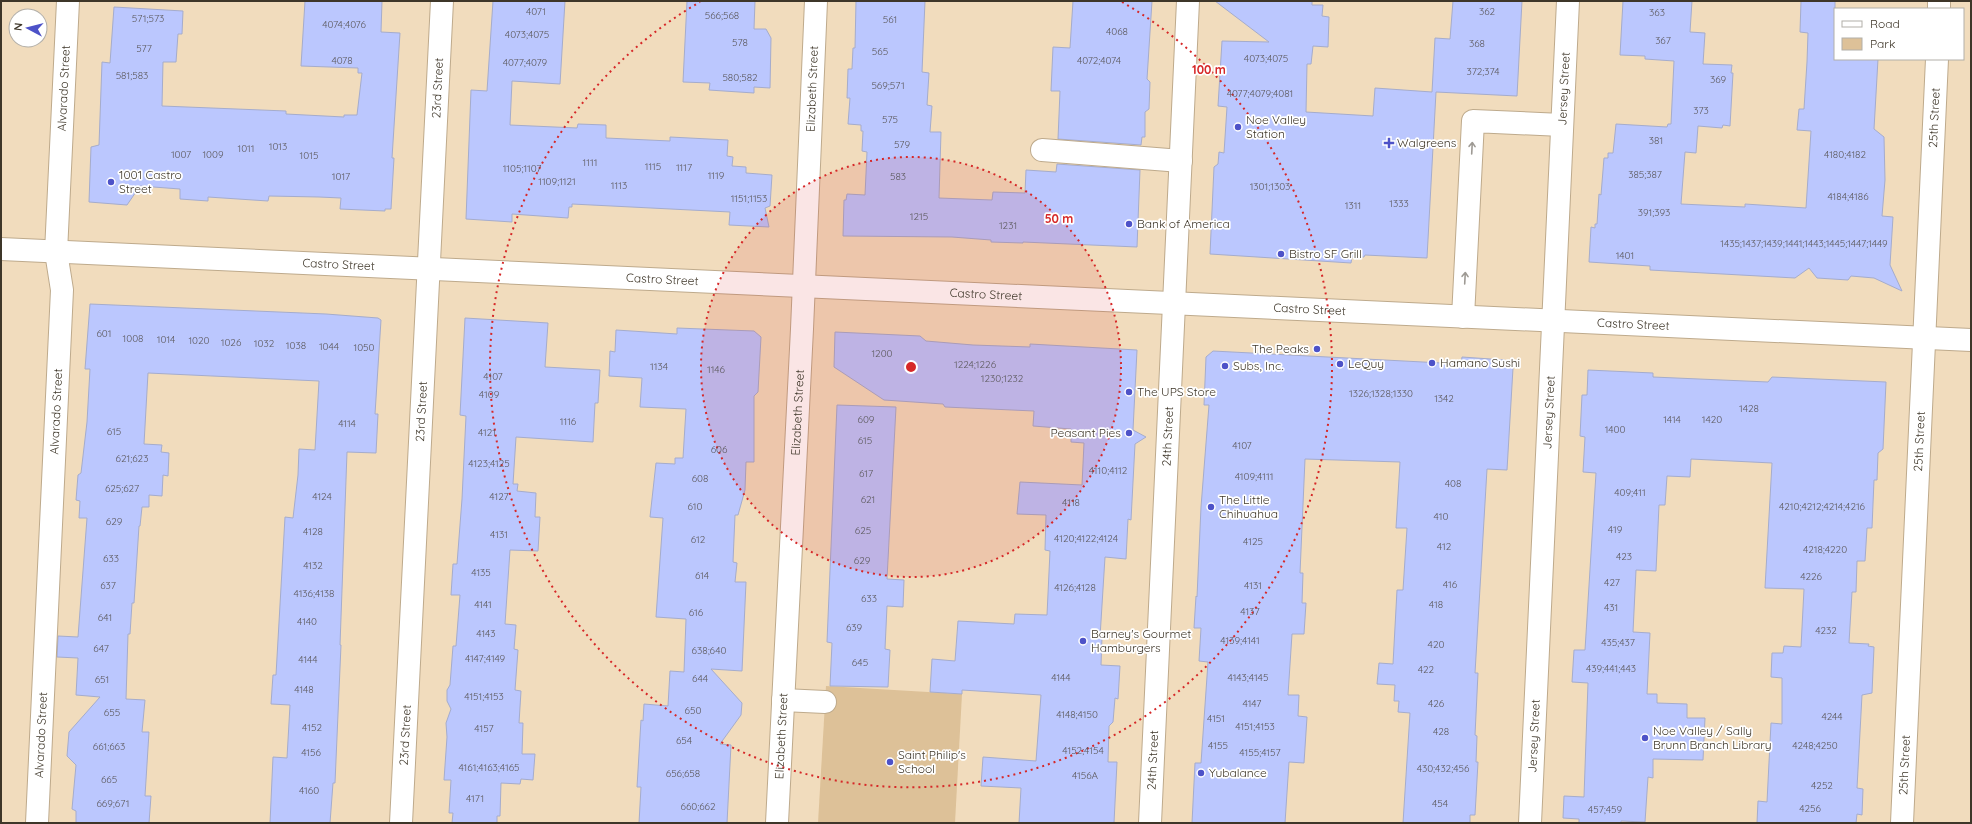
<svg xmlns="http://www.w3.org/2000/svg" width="1972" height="824" font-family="Quicksand,sans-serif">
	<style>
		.green { fill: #ddc198 }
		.building { fill: #bbc7fe; stroke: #a5accc }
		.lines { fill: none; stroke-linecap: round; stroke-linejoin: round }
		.minor-casing { stroke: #beaa8c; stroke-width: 24 }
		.minor { stroke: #fff; stroke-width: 22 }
		.oneway { stroke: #9e9a94 }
		.ring { fill: none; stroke: #d62828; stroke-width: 2; stroke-dasharray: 2 4 }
		.poi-dot { fill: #4d52c8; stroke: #fff; stroke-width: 1.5 }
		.labels { text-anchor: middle; stroke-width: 3.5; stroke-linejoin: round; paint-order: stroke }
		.number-label { font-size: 10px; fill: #5d5a5e }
		.street-label { font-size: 12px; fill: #3e3629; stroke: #fff }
		.poi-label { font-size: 12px; fill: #3e3629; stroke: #fff; text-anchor: start }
		.centre { fill: #d62828; stroke: #fff; stroke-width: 2 }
		.ring-label { font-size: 12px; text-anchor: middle; font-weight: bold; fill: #d62828; stroke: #fff; stroke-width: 3.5; stroke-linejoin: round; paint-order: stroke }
	</style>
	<rect width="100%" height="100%" fill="#f1dcbd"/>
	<!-- green -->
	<polygon class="green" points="826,686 962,694 955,823 818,823"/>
	<!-- building -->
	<g class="building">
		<polygon points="305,1 382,1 381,32 400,33 392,158 394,158 391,209 385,209 385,211 340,209 341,198 319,197 269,196 268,201 208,197 208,201 180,199 180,189 140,186 127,205 89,202 91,147 99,145 102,62 110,63 114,7 183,11 182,34 178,34 176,62 163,62 162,106 286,111 286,114 344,117 344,115 357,115 362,73 358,73 358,68 301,66"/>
		<polygon points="493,1 565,1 560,84 512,81 510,125 577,128 578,124 606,125 606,138 670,141 670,137 728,140 727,156 733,157 732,166 746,167 746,173 772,175 770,206 765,208 769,227 729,225 730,212 572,204 572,207 569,207 568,218 512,214 512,222 466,219 471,90 487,91"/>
		<polygon points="687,1 755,1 754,29 766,29 771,38 770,88 754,87 754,93 709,90 710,83 683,82"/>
		<polygon points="856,1 925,1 922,72 929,73 927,105 932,106 930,132 941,132 939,198 992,200 993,192 1025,193 1026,170 1056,172 1057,164 1140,170 1137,247 1023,242 1023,243 991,242 991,240 952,237 843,236 844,200 846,200 847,194 865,195 867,152 862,151 863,131 861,131 861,125 848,124 850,98 847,98 848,69 852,69 853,48 855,48"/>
		<polygon points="1073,1 1152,1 1147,79 1150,82 1149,109 1145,112 1145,137 1142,137 1141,145 1058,139 1060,91 1051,91 1053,47 1070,48"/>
		<polygon points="1215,1 1312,1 1312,5 1323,5 1322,16 1329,17 1328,47 1313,46 1311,64 1307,64 1306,112 1373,116 1375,88 1432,92 1435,38 1450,39 1453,1 1522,1 1517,96 1436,92 1427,258 1365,255 1364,257 1352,257 1351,263 1210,254 1214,167 1218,164 1219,152 1224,153 1227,107 1218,106 1222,41 1269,42"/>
		<polygon points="1623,1 1692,1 1690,32 1705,33 1703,64 1732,65 1731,73 1733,73 1730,126 1723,125 1722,128 1698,126 1696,153 1685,152 1681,204 1745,207 1745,204 1806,208 1811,131 1797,130 1799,109 1804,109 1807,62 1808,33 1800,32 1801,1 1835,1 1835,59 1878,59 1874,129 1884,137 1885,180 1882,216 1893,217 1890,265 1902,291 1874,278 1851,276 1848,280 1817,278 1809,268 1795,278 1650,270 1650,266 1589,262 1591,227 1595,228 1595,224 1597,224 1599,194 1601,195 1604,158 1608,158 1608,153 1613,153 1616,124 1667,127 1668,124 1671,124 1674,61 1645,59 1645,56 1620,55"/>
		<polygon points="90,304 326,314 378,318 381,320 375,414 378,414 376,453 347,452 340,645 341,645 335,783 333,783 330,823 270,823 273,757 287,758 290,705 271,704 273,675 276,675 285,517 293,518 298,475 299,449 315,450 319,381 148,373 144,444 162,445 161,452 169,453 168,476 163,475 162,496 149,495 149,507 142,507 140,526 139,526 134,603 132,603 130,634 128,634 126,699 145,700 142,732 149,732 145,796 151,796 149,823 76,823 76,811 72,809 76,765 67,756 69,732 100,697 76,695 78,658 57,657 58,636 78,637 87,518 79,518 80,501 76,500 78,475 81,473 87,422 90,369 85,369"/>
		<polygon points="465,318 548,323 545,367 600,370 598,403 595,403 593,442 516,437 513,484 518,484 517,491 536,493 535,517 540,517 538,551 510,550 505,624 516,625 514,649 518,650 515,690 521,691 519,723 523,723 522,754 535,754 533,780 521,779 520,784 501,783 500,816 497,816 497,823 452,823 453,813 449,813 451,780 444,780 447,737 446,723 451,709 447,701 447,690 450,685 453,646 456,646 460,595 451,595 453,564 457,564 462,499 466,416 460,415"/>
		<polygon points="677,328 754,331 761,337 758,392 754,396 754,462 746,462 745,490 738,515 735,515 733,562 737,563 735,582 746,582 742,671 711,669 742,703 741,715 720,744 731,745 727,823 639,823 641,787 637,787 641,720 643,721 644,704 668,706 670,671 684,672 686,619 656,617 663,518 650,517 656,463 675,464 675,458 683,458 686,409 640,407 642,378 609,376 610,351 615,352 616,330 677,334"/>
		<polygon points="835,332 920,336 926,341 973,345 1030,347 1030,344 1137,350 1133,430 1146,437 1135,444 1131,520 1128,519 1126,559 1105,557 1100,637 1102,637 1101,665 1120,666 1118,699 1115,698 1113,722 1109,726 1108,762 1117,762 1114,823 1019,823 1021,788 981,786 983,757 1036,761 1041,695 962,690 962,694 930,692 932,659 955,661 958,621 1014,624 1015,614 1047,615 1050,551 1045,550 1046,515 1017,514 1020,482 1082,485 1084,443 1071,442 1071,429 1033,426 1034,411 945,407 943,404 884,400 834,367"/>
		<polygon points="1213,351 1461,364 1462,357 1505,360 1513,368 1507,470 1487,469 1475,673 1478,673 1475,735 1477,736 1476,762 1478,762 1475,815 1470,815 1470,823 1403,823 1410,713 1398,712 1399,701 1394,701 1395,685 1377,684 1379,663 1393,664 1397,590 1403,590 1407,528 1396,528 1400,462 1305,459 1300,573 1303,573 1302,603 1306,603 1304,634 1292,634 1288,695 1299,695 1298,716 1307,717 1304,763 1289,762 1285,823 1192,823 1195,763 1201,763 1208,662 1199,661 1201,628 1194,628 1196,596 1197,597 1201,507 1209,405 1204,405 1206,357"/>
		<polygon points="1588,370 1653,373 1653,377 1768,382 1772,377 1886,382 1883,449 1878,453 1877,480 1874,480 1872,528 1867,528 1865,561 1857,561 1856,592 1852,592 1849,643 1869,644 1868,646 1874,647 1872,693 1862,695 1857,788 1863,789 1862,815 1857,814 1856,823 1757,823 1758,801 1767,802 1771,723 1782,724 1782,678 1771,677 1772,653 1783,653 1784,646 1801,647 1804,589 1765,588 1772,463 1691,459 1690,477 1667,476 1665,505 1659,505 1656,571 1636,570 1633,632 1650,633 1647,694 1657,694 1657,703 1687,704 1687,718 1705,718 1703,760 1653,759 1653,778 1648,777 1645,822 1621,821 1621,823 1579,823 1579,819 1563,818 1564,796 1584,797 1588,683 1572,682 1574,650 1585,650 1596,473 1583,472 1585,437 1580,436 1582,395 1587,395"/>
		<polygon points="837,405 896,407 887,579 904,580 903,607 887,606 885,649 890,650 888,687 830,686 832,643 827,642"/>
	</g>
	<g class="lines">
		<!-- minor casing -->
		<g class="minor-casing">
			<g id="minor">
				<polyline points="1939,9 1939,1"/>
				<polyline points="1042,150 1181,161"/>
				<path id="s1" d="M1 249 1971 340"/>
				<polyline points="1463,317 1473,121 1562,125"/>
				<polyline points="783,700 825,702"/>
				<path id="s2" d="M37 823 62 290 56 252 68 1"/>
				<path id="s3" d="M401 823 442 1"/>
				<path id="s4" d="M777 823 802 329 816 1"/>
				<path id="s5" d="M1150 823 1188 1"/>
				<path id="s6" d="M1530 823 1568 1"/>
				<path id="s7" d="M1902 823 1937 59"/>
			</g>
		</g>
		<!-- minor -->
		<use href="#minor" class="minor"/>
	</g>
	<!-- one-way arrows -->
	<defs><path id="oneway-shaft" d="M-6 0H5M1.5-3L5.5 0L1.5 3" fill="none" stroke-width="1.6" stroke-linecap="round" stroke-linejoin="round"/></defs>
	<g class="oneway">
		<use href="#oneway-shaft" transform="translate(1472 148) rotate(-87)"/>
		<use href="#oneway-shaft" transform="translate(1465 278) rotate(-87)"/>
	</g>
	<!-- distance rings -->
	<circle cx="911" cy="367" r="210" fill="#d62828" fill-opacity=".12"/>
	<g class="ring">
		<circle cx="911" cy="367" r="210"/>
		<path d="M1122 2A421 421 0 1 1 700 2"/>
	</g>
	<!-- markers -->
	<g class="poi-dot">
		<circle cx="1238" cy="127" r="4"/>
		<path d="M1387 137h4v4h4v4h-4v4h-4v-4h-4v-4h4z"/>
		<circle cx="111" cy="182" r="4"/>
		<circle cx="1129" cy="224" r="4"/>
		<circle cx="1281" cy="254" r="4"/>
		<circle cx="1317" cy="349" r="4"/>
		<circle cx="1432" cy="363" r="4"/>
		<circle cx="1340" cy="364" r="4"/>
		<circle cx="1225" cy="366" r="4"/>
		<circle cx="1129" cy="392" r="4"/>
		<circle cx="1129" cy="433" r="4"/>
		<circle cx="1211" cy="507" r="4"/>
		<circle cx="1083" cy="641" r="4"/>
		<circle cx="1645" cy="738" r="4"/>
		<circle cx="890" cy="762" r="4"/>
		<circle cx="1201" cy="773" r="4"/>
	</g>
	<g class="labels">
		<!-- number labels -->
		<g class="number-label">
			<text x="536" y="15">4071</text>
			<text x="1487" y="15">362</text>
			<text x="1657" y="16">363</text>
			<text x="722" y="19">566;568</text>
			<text x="148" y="22">571;573</text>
			<text x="890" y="23">561</text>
			<text x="344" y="28">4074;4076</text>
			<text x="1117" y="35">4068</text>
			<text x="527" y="38">4073;4075</text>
			<text x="1663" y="44">367</text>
			<text x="740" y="46">578</text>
			<text x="1477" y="47">368</text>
			<text x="144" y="52">577</text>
			<text x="880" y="55">565</text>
			<text x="1266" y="62">4073;4075</text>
			<text x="342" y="64">4078</text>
			<text x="1099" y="64">4072;4074</text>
			<text x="525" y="66">4077;4079</text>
			<text x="1483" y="75">372;374</text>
			<text x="132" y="79">581;583</text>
			<text x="740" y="81">580;582</text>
			<text x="1718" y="83">369</text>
			<text x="888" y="89">569;571</text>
			<text x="1260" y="97">4077;4079;4081</text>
			<text x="1701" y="114">373</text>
			<text x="890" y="123">575</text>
			<text x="1656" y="144">381</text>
			<text x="902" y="148">579</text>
			<text x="278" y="150">1013</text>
			<text x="246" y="152">1011</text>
			<text x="181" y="158">1007</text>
			<text x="213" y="158">1009</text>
			<text x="1845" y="158">4180;4182</text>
			<text x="309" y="159">1015</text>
			<text x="590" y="166">1111</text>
			<text x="653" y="170">1115</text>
			<text x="684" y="171">1117</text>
			<text x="522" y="172">1105;1107</text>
			<text x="1645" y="178">385;387</text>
			<text x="716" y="179">1119</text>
			<text x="341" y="180">1017</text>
			<text x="898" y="180">583</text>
			<text x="557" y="185">1109;1121</text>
			<text x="619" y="189">1113</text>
			<text x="1270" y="190">1301;1303</text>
			<text x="1848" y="200">4184;4186</text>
			<text x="749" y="202">1151;1153</text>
			<text x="1399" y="207">1333</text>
			<text x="1353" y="209">1311</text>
			<text x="1654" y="216">391;393</text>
			<text x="919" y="220">1215</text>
			<text x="1008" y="229">1231</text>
			<text x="1804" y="247">1435;1437;1439;1441;1443;1445;1447;1449</text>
			<text x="1625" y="259">1401</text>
			<text x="104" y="337">601</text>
			<text x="133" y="342">1008</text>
			<text x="166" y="343">1014</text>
			<text x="199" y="344">1020</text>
			<text x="231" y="346">1026</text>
			<text x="264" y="347">1032</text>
			<text x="296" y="349">1038</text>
			<text x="329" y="350">1044</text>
			<text x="364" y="351">1050</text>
			<text x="882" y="357">1200</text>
			<text x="975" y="368">1224;1226</text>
			<text x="659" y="370">1134</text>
			<text x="716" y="373">1146</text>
			<text x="493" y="380">4107</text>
			<text x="1002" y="382">1230;1232</text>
			<text x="1381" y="397">1326;1328;1330</text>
			<text x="489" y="398">4109</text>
			<text x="1444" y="402">1342</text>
			<text x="1749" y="412">1428</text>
			<text x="866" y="423">609</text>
			<text x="1672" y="423">1414</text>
			<text x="1712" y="423">1420</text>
			<text x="568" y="425">1116</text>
			<text x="347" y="427">4114</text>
			<text x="1615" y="433">1400</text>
			<text x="114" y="435">615</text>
			<text x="487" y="436">4121</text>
			<text x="865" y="444">615</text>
			<text x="1242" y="449">4107</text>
			<text x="719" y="453">606</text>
			<text x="132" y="462">621;623</text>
			<text x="489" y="467">4123;4125</text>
			<text x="1108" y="474">4110;4112</text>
			<text x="866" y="477">617</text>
			<text x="1254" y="480">4109;4111</text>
			<text x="700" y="482">608</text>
			<text x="1453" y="487">408</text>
			<text x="122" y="492">625;627</text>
			<text x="1630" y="496">409;411</text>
			<text x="322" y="500">4124</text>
			<text x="499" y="500">4127</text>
			<text x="868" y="503">621</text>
			<text x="1071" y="506">4118</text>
			<text x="695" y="510">610</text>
			<text x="1822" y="510">4210;4212;4214;4216</text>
			<text x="1441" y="520">410</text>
			<text x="114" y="525">629</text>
			<text x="1615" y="533">419</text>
			<text x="863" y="534">625</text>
			<text x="313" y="535">4128</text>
			<text x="499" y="538">4131</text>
			<text x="1086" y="542">4120;4122;4124</text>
			<text x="698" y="543">612</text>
			<text x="1253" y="545">4125</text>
			<text x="1444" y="550">412</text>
			<text x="1825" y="553">4218;4220</text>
			<text x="1624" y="560">423</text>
			<text x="111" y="562">633</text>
			<text x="862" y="564">629</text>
			<text x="313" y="569">4132</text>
			<text x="481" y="576">4135</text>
			<text x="702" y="579">614</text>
			<text x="1811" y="580">4226</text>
			<text x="1612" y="586">427</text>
			<text x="1450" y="588">416</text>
			<text x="108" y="589">637</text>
			<text x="1253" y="589">4131</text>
			<text x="1075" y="591">4126;4128</text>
			<text x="314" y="597">4136;4138</text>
			<text x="869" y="602">633</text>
			<text x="483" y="608">4141</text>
			<text x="1436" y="608">418</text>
			<text x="1611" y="611">431</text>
			<text x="1250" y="615">4137</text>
			<text x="696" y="616">616</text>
			<text x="105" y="621">641</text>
			<text x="307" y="625">4140</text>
			<text x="854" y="631">639</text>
			<text x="1826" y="634">4232</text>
			<text x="486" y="637">4143</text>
			<text x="1240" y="644">4139;4141</text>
			<text x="1618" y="646">435;437</text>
			<text x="1436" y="648">420</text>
			<text x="101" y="652">647</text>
			<text x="709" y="654">638;640</text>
			<text x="485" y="662">4147;4149</text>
			<text x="308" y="663">4144</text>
			<text x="860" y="666">645</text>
			<text x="1611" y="672">439;441;443</text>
			<text x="1426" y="673">422</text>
			<text x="1061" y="681">4144</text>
			<text x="1248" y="681">4143;4145</text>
			<text x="700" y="682">644</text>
			<text x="102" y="683">651</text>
			<text x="304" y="693">4148</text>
			<text x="484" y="700">4151;4153</text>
			<text x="1252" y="707">4147</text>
			<text x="1436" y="707">426</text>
			<text x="693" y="714">650</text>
			<text x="112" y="716">655</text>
			<text x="1077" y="718">4148;4150</text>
			<text x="1832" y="720">4244</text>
			<text x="1216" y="722">4151</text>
			<text x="1255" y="730">4151;4153</text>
			<text x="312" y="731">4152</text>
			<text x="484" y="732">4157</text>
			<text x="1441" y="735">428</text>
			<text x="684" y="744">654</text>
			<text x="1218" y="749">4155</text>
			<text x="1815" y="749">4248;4250</text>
			<text x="109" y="750">661;663</text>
			<text x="1083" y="754">4152;4154</text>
			<text x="311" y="756">4156</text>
			<text x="1260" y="756">4155;4157</text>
			<text x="489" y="771">4161;4163;4165</text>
			<text x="1443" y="772">430;432;456</text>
			<text x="683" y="777">656;658</text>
			<text x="1085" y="779">4156A</text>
			<text x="109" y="783">665</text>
			<text x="1822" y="789">4252</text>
			<text x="309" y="794">4160</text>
			<text x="475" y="802">4171</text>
			<text x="113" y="807">669;671</text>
			<text x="1440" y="807">454</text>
			<text x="698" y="810">660;662</text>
			<text x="1810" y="812">4256</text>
			<text x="1605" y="813">457;459</text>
		</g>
		<!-- street labels -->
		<g class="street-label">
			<text dy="4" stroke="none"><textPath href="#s3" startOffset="736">23rd Street</textPath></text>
			<text dy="4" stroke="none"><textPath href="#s4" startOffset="735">Elizabeth Street</textPath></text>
			<text dy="4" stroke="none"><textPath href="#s6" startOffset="735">Jersey Street</textPath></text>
			<text dy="4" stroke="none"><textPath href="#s2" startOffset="736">Alvarado Street</textPath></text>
			<text dy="4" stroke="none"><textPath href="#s7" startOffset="706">25th Street</textPath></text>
			<text dy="4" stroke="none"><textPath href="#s1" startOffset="338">Castro Street</textPath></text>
			<text dy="4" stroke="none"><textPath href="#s1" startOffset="662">Castro Street</textPath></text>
			<text dy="4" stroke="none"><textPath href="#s1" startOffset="986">Castro Street</textPath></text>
			<text dy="4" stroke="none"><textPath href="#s1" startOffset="1310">Castro Street</textPath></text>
			<text dy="4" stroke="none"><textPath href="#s1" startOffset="1634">Castro Street</textPath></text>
			<text dy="4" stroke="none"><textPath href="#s2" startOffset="412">Alvarado Street</textPath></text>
			<text dy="4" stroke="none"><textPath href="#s3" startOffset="412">23rd Street</textPath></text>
			<text dy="4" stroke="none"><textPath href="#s4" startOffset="411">Elizabeth Street</textPath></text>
			<text dy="4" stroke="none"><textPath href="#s6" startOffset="411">Jersey Street</textPath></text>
			<text dy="4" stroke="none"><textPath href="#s5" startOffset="387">24th Street</textPath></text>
			<text dy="4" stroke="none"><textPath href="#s7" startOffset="382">25th Street</textPath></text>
			<text dy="4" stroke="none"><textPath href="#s2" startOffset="88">Alvarado Street</textPath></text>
			<text dy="4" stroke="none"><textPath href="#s3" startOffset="88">23rd Street</textPath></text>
			<text dy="4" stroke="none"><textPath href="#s4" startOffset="87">Elizabeth Street</textPath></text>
			<text dy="4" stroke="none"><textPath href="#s6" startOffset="87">Jersey Street</textPath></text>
			<text dy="4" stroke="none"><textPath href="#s5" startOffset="63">24th Street</textPath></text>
			<text dy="4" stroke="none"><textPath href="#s7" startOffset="58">25th Street</textPath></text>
		</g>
		<!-- poi labels -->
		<g class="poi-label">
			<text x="1246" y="124">Noe Valley<tspan x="1246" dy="14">Station</tspan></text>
			<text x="1397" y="147">Walgreens</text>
			<text x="119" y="179">1001 Castro<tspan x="119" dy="14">Street</tspan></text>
			<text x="1137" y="228">Bank of America</text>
			<text x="1289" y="258">Bistro SF Grill</text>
			<text x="1309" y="353" text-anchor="end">The Peaks</text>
			<text x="1440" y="367">Hamano Sushi</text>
			<text x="1348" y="368">LeQuy</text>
			<text x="1233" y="370">Subs, Inc.</text>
			<text x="1137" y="396">The UPS Store</text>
			<text x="1121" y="437" text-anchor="end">Peasant Pies</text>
			<text x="1219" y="504">The Little<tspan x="1219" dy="14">Chihuahua</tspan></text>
			<text x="1091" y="638">Barney's Gourmet<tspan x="1091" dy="14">Hamburgers</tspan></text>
			<text x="1653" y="735">Noe Valley / Sally<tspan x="1653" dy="14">Brunn Branch Library</tspan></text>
			<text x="898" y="759">Saint Philip's<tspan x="898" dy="14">School</tspan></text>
			<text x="1209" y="777">Yubalance</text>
		</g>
	</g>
	<circle cx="911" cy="367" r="6" class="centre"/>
	<g class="ring-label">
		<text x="1209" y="74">100 m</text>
		<text x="1059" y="223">50 m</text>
	</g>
	<!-- border -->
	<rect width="1972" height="824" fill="none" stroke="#3e3629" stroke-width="4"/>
	<!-- legend -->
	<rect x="1834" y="8" width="130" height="52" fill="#ffffff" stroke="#b2afa9"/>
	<rect x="1842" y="21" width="20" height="6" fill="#ffffff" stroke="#b2afa9"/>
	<text x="1870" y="28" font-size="12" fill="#3e3629">Road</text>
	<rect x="1842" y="38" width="20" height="12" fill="#ddc198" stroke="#b2afa9"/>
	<text x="1870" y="48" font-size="12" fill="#3e3629">Park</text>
	<!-- north arrow -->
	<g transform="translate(28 28) rotate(277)"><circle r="19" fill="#ffffff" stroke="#b2afa9"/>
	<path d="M0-3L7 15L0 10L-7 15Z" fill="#4d52c8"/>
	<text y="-6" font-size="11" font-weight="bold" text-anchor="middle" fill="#3e3629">N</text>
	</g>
</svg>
